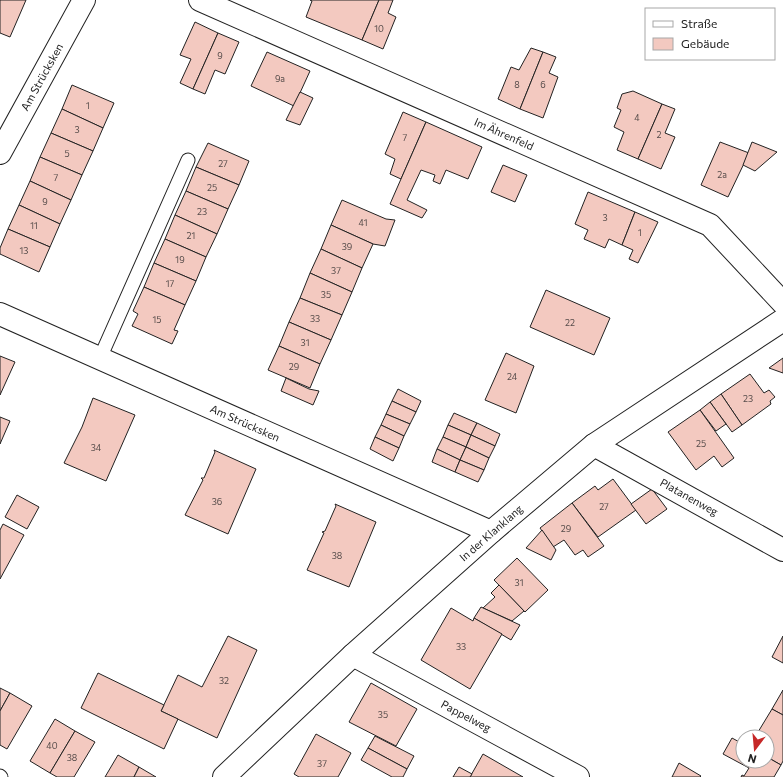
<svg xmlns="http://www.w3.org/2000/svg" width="783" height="777" font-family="Commissioner,sans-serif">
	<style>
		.building { fill: #f3c9c0; stroke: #222 }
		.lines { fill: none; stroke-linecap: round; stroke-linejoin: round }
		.service-casing { stroke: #222; stroke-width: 15 }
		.minor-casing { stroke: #222; stroke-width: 24 }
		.service { stroke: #fff; stroke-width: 13 }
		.minor { stroke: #fff; stroke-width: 22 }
		.labels { text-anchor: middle; stroke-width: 3; stroke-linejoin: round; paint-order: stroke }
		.number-label { font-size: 9px; fill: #564c4a }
		.street-label { font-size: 11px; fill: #222; stroke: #fff }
	</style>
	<rect width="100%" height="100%" fill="#fff"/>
	<!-- building -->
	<g class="building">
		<polygon points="0,0 26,0 10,37 0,33"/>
		<polygon points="310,0 379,0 362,40 306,17 312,1"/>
		<polygon points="379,0 393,0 388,13 396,17 383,49 362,40"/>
		<polygon points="195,22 218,33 193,89 180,83 191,59 180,55"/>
		<polygon points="218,33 239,42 225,74 215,70 205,94 193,89"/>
		<polygon points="531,48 543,52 520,109 498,99 511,67 519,70"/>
		<polygon points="267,52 310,71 294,106 251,86"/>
		<polygon points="543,52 556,57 549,73 558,77 543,118 520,109"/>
		<polygon points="72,85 114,103 103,128 62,109"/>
		<polygon points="633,91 662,104 638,159 617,150 624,132 614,127 621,110 617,108 622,94"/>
		<polygon points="300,92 313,98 300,125 286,120"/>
		<polygon points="662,104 675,109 665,133 675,137 661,169 638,159"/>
		<polygon points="62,109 103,128 93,151 51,133"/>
		<polygon points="403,112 426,122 401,179 390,174 395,159 385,154"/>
		<polygon points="426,122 482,147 468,179 446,170 440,184 433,181 435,175 421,170 407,200 427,210 422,218 390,204"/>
		<polygon points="51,133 93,151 82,175 40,157"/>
		<polygon points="720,142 749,153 728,197 701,185"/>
		<polygon points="752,142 777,152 755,171 743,165"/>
		<polygon points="208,143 249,161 239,185 196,167"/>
		<polygon points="40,157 82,175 71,200 30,181"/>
		<polygon points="503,165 527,175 515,202 491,192"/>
		<polygon points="196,167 239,185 228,209 186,191"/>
		<polygon points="30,181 71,200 60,224 19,205"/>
		<polygon points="186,191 228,209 217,234 175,215"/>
		<polygon points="588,192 635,212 622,245 609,239 605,248 584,239 588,230 575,224"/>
		<polygon points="342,200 386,219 395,220 385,246 373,244 331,225"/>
		<polygon points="19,205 60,224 50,247 8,229"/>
		<polygon points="635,212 658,222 638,263 629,259 633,250 622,245"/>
		<polygon points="175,215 217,234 206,257 165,239"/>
		<polygon points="331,225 373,244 362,268 321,249"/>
		<polygon points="8,229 50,247 39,272 0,254 0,248"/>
		<polygon points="165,239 206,257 196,281 154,263"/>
		<polygon points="321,249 362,268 352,292 310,273"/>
		<polygon points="154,263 196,281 185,305 144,287"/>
		<polygon points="310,273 352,292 342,315 300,298"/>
		<polygon points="144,287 185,305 174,330 178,331 172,344 132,326 138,314 133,311"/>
		<polygon points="546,290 610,318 594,355 530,327"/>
		<polygon points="300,298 342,315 331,340 289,322"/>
		<polygon points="289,322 331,340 320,364 279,346"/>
		<polygon points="279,346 320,364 310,388 268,370"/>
		<polygon points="506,353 534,366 516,413 485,400"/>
		<polygon points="0,356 15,362 0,395"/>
		<polygon points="783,358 783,373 769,368"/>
		<polygon points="750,374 764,393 769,390 775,397 770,401 771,404 742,425 721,394"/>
		<polygon points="286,378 309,389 319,391 313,405 281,391"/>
		<polygon points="398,389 421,401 416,412 392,401"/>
		<polygon points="721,394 742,425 732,432 710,402"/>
		<polygon points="93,398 135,415 106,481 64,463 82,427"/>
		<polygon points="392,401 416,412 410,424 386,414"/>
		<polygon points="710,402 726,424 716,431 700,410"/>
		<polygon points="700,410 734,458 722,467 714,456 696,470 668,432"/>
		<polygon points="454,413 477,423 471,435 448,425"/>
		<polygon points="386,414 410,424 404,436 381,425"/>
		<polygon points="0,417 10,421 0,444"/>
		<polygon points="477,423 500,434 495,446 471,435"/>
		<polygon points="381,425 404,436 399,448 375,437"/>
		<polygon points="448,425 471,435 466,447 443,437"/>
		<polygon points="471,435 495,446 489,458 466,447"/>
		<polygon points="375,437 399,448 393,461 370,449"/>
		<polygon points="443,437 466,447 460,460 437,449"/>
		<polygon points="466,447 489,458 484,470 460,460"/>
		<polygon points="437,449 460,460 455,472 432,462"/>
		<polygon points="214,450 256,469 228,534 185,515 203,480 201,478 204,478 215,452"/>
		<polygon points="460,460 484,470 478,482 455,472"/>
		<polygon points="613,479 636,510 598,537 572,503 595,486 598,490"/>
		<polygon points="652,489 667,509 646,524 631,504"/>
		<polygon points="17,495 39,507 27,529 5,517"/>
		<polygon points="572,503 604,546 588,557 583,550 575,555 564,540 553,547 540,528"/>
		<polygon points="335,504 376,522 349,587 307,570 324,533 322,532 325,531 336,506"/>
		<polygon points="3,524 24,535 0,579 0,530"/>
		<polygon points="542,530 556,550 551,560 526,548"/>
		<polygon points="517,558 548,590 525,612 494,580"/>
		<polygon points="499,585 524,611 512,621 483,608 495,597 491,593"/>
		<polygon points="481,607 520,625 511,640 474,618"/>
		<polygon points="451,608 473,621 474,618 502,634 470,689 421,660"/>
		<polygon points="228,636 257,650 217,738 161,711 178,675 202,687"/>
		<polygon points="783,636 783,663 772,657"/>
		<polygon points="98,673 164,705 161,711 178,719 164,749 81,708"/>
		<polygon points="371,683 417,709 396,746 349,722"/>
		<polygon points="0,688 10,693 0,711"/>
		<polygon points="783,690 783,715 772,709"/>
		<polygon points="10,693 32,706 7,749 0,745 0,711"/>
		<polygon points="772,709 783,715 783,761 781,765 767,757 767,737 755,737"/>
		<polygon points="55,719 75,731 50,773 30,761"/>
		<polygon points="75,731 95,742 74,777 57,777 50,773"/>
		<polygon points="316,734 351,753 338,777 299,777 294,774"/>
		<polygon points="375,736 414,756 407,769 368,748"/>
		<polygon points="732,738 743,744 743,761 767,761 767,757 781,765 774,777 741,777 742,775 744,776 749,768 723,754"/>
		<polygon points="368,748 407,769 403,777 392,777 361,760"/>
		<polygon points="483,754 523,777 470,777"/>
		<polygon points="118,755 139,767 134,777 105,777"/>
		<polygon points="679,763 701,776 700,777 672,777"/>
		<polygon points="139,767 156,777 134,777"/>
		<polygon points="459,767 472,774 470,777 453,777"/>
	</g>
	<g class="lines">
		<!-- service casing -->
		<g class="service-casing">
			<g id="service">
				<polyline points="100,358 188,160"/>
				<polyline points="0,776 1,777"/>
			</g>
		</g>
		<!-- minor casing -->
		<g class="minor-casing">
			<g id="minor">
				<polyline points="200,0 710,225 783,303"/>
				<polyline points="0,153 84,0"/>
				<polyline points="0,314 491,532"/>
				<polyline points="594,445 783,550"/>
				<polyline points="353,655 578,777"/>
				<polyline points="224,777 353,655 491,532 594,445 783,320"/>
			</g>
		</g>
		<!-- service -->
		<use href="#service" class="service"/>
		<!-- minor -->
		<use href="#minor" class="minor"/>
	</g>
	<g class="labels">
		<!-- number labels -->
		<g class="number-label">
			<text x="379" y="32">10</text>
			<text x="220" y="59">9</text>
			<text x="280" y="82">9a</text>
			<text x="517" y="88">8</text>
			<text x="543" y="88">6</text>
			<text x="88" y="109">1</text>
			<text x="637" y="121">4</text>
			<text x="77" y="133">3</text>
			<text x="659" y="138">2</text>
			<text x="405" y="141">7</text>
			<text x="67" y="157">5</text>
			<text x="223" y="167">27</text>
			<text x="722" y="178">2a</text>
			<text x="56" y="181">7</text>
			<text x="212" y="191">25</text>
			<text x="45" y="205">9</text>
			<text x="202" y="215">23</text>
			<text x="605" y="221">3</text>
			<text x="363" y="226">41</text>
			<text x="34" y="229">11</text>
			<text x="640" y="236">1</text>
			<text x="191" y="239">21</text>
			<text x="347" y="250">39</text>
			<text x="24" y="254">13</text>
			<text x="180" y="263">19</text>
			<text x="336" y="274">37</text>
			<text x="170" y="287">17</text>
			<text x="326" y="298">35</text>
			<text x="315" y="322">33</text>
			<text x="157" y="323">15</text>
			<text x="570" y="326">22</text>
			<text x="305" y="346">31</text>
			<text x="294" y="370">29</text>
			<text x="512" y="380">24</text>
			<text x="748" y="402">23</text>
			<text x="701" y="447">25</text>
			<text x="96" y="451">34</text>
			<text x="217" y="505">36</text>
			<text x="604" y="510">27</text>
			<text x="566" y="532">29</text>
			<text x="337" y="559">38</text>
			<text x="519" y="586">31</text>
			<text x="461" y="650">33</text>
			<text x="224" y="684">32</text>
			<text x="383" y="718">35</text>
			<text x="52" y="749">40</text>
			<text x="72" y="761">38</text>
			<text x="322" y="767">37</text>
		</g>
		<!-- street labels -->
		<g class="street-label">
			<text transform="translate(42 77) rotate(-61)" y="4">Am Strücksken</text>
			<text transform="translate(504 134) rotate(24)" y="4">Im Ährenfeld</text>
			<text transform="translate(245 423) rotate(24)" y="4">Am Strücksken</text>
			<text transform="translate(689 497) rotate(29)" y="4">Platanenweg</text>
			<text transform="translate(491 533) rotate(-41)" y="4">In der Klanklang</text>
			<text transform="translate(466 716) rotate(28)" y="4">Pappelweg</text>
		</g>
	</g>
	<!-- legend -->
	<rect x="645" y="8" width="130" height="52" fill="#ffffff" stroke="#a7a7a7"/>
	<rect x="653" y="21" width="20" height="6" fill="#ffffff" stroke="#a7a7a7"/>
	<text x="681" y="28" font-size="12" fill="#222222">Straße</text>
	<rect x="653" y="38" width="20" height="12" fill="#f3c9c0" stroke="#a7a7a7"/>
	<text x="681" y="48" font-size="12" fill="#222222">Gebäude</text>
	<!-- north arrow -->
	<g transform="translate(755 749) rotate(196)"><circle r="19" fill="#ffffff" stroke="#a7a7a7"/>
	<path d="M0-3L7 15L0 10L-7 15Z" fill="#c62828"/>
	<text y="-6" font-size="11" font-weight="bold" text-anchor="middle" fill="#222222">N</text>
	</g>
</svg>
